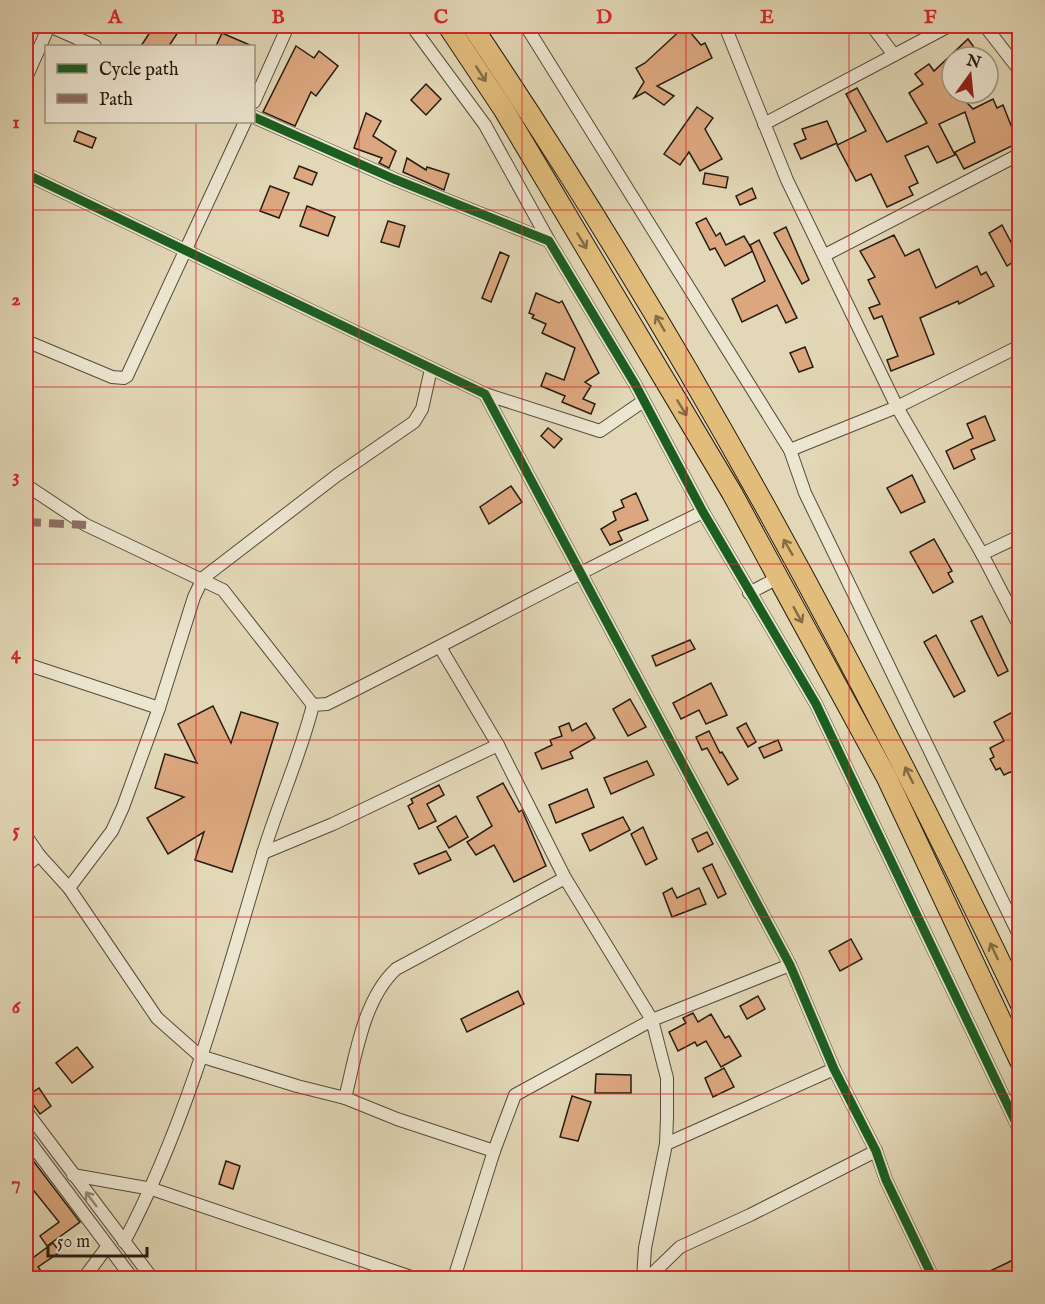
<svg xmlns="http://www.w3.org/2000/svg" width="1045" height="1304" font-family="'IM FELL English',serif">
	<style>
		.building { fill: #dca77f; stroke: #261c10; stroke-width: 1.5 }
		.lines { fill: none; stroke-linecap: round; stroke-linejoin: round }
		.minor-casing { stroke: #554b3a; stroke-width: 14 }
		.primary-casing { stroke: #261c10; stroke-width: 22 }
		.minor { stroke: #ece5d0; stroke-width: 12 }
		.primary { stroke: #e1bc7b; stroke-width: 20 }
		.quiet { stroke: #8d6e63; stroke-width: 8; stroke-dasharray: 15 8; stroke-linecap: butt }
		.cycleway-casing { stroke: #ece5d0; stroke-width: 13 }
		.cycleway { stroke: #1b5e20; stroke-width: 9 }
		.oneway { stroke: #846c46 }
		.oneway2 { stroke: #938b7a }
		.grid { fill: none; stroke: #d62828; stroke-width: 1.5; stroke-opacity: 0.55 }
		.neatline { fill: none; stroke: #d62828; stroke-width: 2 }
		.grid-label { font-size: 20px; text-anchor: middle; font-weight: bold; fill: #d62828 }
	</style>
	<rect width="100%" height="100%" fill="#e2d7b6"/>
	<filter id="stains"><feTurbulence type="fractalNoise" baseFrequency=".00333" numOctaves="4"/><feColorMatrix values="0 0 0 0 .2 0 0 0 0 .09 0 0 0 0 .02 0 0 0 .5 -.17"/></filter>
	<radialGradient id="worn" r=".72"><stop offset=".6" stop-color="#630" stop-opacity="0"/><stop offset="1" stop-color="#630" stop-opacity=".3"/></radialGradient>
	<!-- building -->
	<g class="building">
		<polygon points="154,26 182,26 169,46 141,46"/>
		<polygon points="685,26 701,45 705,43 712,58 657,86 674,96 664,105 645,92 634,98 644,82 636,68 645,63"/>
		<polygon points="222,33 252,46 216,46"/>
		<polygon points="968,39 976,50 966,57 952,57 952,93 958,93 973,109 993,99 997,108 1003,105 1018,143 964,169 955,152 975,142 965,112 939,124 955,155 937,163 928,146 905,156 918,183 909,187 913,195 887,207 871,174 856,181 837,145 866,131 846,94 857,88 887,142 927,123 909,93 923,84 915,74 929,64 934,71"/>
		<polygon points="296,46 314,58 319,51 338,66 316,96 311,92 295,126 263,112"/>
		<polygon points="426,84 441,99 426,115 411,100"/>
		<polygon points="697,107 713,118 705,129 722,159 700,171 689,152 680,165 664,154"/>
		<polygon points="366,113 381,121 373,136 396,151 389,168 379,163 382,158 354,148"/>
		<polygon points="827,121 837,143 801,159 794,144 806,139 802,129"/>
		<polygon points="78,131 96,138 92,148 74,141"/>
		<polygon points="407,158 426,170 427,167 449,174 444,190 403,172"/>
		<polygon points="299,166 317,173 312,185 294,178"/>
		<polygon points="705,173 728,177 726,188 703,184"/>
		<polygon points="270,186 289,193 279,218 260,211"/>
		<polygon points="752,188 756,198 740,205 736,196"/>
		<polygon points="307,206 335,217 328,236 300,226"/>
		<polygon points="706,218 716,236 720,233 726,245 744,236 753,251 725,266 715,248 710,250 696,223"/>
		<polygon points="388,221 405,226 399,247 381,242"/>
		<polygon points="1002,225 1013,246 1020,242 1020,271 1013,262 1007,266 989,233"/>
		<polygon points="786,227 809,280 802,284 774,233"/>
		<polygon points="894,235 905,256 919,249 936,288 977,266 981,275 986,272 994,286 959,304 958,301 920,318 934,354 891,371 887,360 898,356 882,316 874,319 869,308 880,304 868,280 875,277 860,251"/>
		<polygon points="759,240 797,318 786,323 777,305 742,322 732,299 765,281 750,245"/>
		<polygon points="500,252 509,256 491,302 482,298"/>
		<polygon points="536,293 559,303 562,301 599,373 585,382 591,386 583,399 595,404 591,414 562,402 565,396 541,386 546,373 564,380 575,348 542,333 546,324 532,318 534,315 529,313"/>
		<polygon points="805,347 813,367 799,372 790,353"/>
		<polygon points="985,416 995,440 971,450 975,459 954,469 946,451 973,438 967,424"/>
		<polygon points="548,428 562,439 554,448 541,436"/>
		<polygon points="912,475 925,502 901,513 887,488"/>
		<polygon points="511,486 522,502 489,524 480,507"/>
		<polygon points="636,493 648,520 618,532 622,540 610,545 601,529 616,520 613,512 624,507 621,500"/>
		<polygon points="934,539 952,571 948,573 953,582 933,593 910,552"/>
		<polygon points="982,616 1008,671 998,676 971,621"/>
		<polygon points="936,635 965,691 954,697 924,642"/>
		<polygon points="690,640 695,649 656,666 652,656"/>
		<polygon points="711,683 727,715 706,724 699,710 681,719 673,703"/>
		<polygon points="630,699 646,727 628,736 613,709"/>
		<polygon points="213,706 231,743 241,712 278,723 232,872 195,860 204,832 168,854 147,818 184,797 155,788 165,754 197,763 178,724"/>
		<polygon points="1020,708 1020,766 1016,774 1010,772 1004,775 1000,768 996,770 990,759 994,757 990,748 1004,741 994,722"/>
		<polygon points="569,723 572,731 586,723 595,738 570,752 573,758 542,769 535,753 552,745 550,740 562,736 559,727"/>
		<polygon points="746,723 756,742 748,747 737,728"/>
		<polygon points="709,731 720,753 722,752 738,779 728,785 707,748 702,750 696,737"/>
		<polygon points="778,740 782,750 764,758 759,748"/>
		<polygon points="647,761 654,775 611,794 604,778"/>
		<polygon points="503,783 519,812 522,810 546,866 514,882 494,845 476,855 467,842 492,826 477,797"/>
		<polygon points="439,785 444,795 427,804 436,821 419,829 408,806 413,803 411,799"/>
		<polygon points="587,789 594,807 556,823 549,805"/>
		<polygon points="456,816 468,837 449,848 437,827"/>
		<polygon points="623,817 630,830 590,851 582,834"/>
		<polygon points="643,827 657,859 646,865 631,834"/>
		<polygon points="707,832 713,844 698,852 692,839"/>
		<polygon points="446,851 451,860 419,874 414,864"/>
		<polygon points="712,864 726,894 718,898 703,868"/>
		<polygon points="672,888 677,898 699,888 706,904 672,917 663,893"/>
		<polygon points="851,939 862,959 840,971 829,951"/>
		<polygon points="518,991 524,1004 467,1032 461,1019"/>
		<polygon points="758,996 765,1009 747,1019 740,1006"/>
		<polygon points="693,1013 698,1022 711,1014 725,1038 729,1036 741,1056 721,1067 706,1041 697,1046 695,1042 678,1051 669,1032 686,1023 683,1018"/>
		<polygon points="77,1047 93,1067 72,1083 56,1063"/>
		<polygon points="724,1068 734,1087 713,1097 705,1078"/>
		<polygon points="596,1074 631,1075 631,1093 595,1093"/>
		<polygon points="39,1088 51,1106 40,1114 27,1096"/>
		<polygon points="572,1096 591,1102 578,1141 560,1137"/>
		<polygon points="31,1158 80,1222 47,1246 40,1236 59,1222 26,1181 26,1163"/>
		<polygon points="226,1161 240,1166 233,1189 219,1184"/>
		<polygon points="53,1243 60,1252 38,1267 46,1278 26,1278 26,1263"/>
		<polygon points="1020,1256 1020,1278 975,1278 1007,1263"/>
	</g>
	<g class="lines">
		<!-- minor casing -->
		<g class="minor-casing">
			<g id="minor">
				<polyline points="49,26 95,46"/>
				<polyline points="412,26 485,125 549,241"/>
				<polyline points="526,26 790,450 805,493 1020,937"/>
				<polyline points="725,26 787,180 897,407 982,554 1020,627"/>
				<polyline points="872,26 894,55"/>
				<polyline points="985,26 1020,71"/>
				<polyline points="26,78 49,26"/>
				<polyline points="254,102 288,26"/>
				<polyline points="254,117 394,179 549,241 635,384 703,512 816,704 1020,1131"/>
				<polyline points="764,124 949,26"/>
				<polyline points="26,174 485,394 790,965 834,1069 876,1151 886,1180 933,1278"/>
				<polyline points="825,255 1020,154"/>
				<polyline points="26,341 112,377 124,378 127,376 245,122"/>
				<polyline points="485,394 600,431 642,402"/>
				<polyline points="790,450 897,407 1020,346"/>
				<polyline points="26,485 86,525 223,590 313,705"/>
				<polyline points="982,554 1020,536"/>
				<polyline points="749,593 778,578"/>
				<polyline points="440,647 498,745 565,878 652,1020 667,1078 667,1117 666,1144 645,1248 643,1278"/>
				<polyline points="26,664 159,708"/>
				<polyline points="26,836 39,855 26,866"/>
				<polyline points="263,853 333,824 498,745"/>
				<polyline points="39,855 69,888 112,831 123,807 159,708 194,597 203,578 336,476 414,422 422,409 431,369"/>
				<polyline points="69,888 157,1018 200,1056 297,1086 345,1098 397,1119 494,1151"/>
				<path d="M345 1098C356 1055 363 1000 396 969L565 878"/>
				<polyline points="26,1111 152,1278"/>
				<polyline points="26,1137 132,1278"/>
				<polyline points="666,1144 834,1069"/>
				<polyline points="73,1175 152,1189 414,1278"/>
				<path d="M124 1242C188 1121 223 987 262 857 277 806 300 757 313 705L327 704C453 641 576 573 703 512"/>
				<polyline points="84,1278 107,1247"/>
				<polyline points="454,1278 494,1151 515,1095 652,1020 790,965"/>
				<polyline points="648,1278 680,1247 750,1215 876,1151"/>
			</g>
		</g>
		<!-- primary casing -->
		<g class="primary-casing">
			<g id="primary">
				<polyline points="448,26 504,110 732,493 887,778 1020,1061"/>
				<path d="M472 26C681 336 859 666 1020 1003"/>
			</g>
		</g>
		<!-- minor -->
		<use href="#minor" class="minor"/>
		<!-- primary -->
		<use href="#primary" class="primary"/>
		<!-- quiet -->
		<polyline class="quiet" points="26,522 86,525"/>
		<!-- cycleway casing -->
		<g class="cycleway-casing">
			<g id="cycleway">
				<polyline points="254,117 394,179 549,241 635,384 703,512 816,704 1020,1131"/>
				<polyline points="26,174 485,394 790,965 834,1069 876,1151 886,1180 933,1278"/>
			</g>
		</g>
		<!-- cycleway -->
		<use href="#cycleway" class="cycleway"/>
	</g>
	<!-- one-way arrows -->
	<defs><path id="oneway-shaft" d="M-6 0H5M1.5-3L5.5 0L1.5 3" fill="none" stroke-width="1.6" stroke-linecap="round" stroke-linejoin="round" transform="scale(1.5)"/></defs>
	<g class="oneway">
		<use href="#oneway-shaft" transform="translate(481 74) rotate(57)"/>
		<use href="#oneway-shaft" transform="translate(582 241) rotate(59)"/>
		<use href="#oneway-shaft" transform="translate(660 323) rotate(-120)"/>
		<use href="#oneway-shaft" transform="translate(682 408) rotate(59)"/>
		<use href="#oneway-shaft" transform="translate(788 547) rotate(-120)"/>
		<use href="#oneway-shaft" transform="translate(798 615) rotate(61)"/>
		<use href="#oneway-shaft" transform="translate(909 775) rotate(-116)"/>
		<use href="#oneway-shaft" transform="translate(994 951) rotate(-115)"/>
	</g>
	<use class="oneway2" href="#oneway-shaft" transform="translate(91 1199) rotate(-127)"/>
	<!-- grid -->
	<path class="grid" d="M196 26V46M359 26V1278M522 26V1278M686 26V1278M849 26V1278M196 122V1278M26 210H1020M26 387H1020M26 564H1020M26 740H1020M26 917H1020M26 1094H1020"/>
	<!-- margin -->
	<rect width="1045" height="1304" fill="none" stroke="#e2d7b6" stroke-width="66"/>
	<!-- legend -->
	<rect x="45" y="45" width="210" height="78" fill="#ece5d0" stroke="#9d9583" stroke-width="1.5"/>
	<rect x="57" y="64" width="30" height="9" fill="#1b5e20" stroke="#9d9583" stroke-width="1.5"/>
	<text x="99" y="75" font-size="18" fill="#261c10">Cycle path</text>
	<rect x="57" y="94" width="30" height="9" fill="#8d6e63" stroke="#9d9583" stroke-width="1.5"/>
	<text x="99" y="105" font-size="18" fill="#261c10">Path</text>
	<!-- north arrow -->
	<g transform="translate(970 75) rotate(15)"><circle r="28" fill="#ece5d0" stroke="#9d9583" stroke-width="1.5"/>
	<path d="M0-4.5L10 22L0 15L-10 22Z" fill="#8f2418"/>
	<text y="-9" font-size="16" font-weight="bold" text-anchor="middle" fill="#261c10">N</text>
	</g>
	<!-- scale -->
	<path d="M48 1247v9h99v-9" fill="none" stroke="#261c10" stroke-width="3"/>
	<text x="57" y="1247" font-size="18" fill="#261c10" stroke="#ece5d0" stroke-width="4.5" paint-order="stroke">50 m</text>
	<rect x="33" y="33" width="979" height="1238" class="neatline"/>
	<g class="grid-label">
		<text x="115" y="23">A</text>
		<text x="278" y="23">B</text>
		<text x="441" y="23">C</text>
		<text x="604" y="23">D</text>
		<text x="767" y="23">E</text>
		<text x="930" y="23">F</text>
		<text x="16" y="128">1</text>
		<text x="16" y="305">2</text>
		<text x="16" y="482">3</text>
		<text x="16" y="659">4</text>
		<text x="16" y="836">5</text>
		<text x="16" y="1013">6</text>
		<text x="16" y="1189">7</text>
	</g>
	<rect width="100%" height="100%" filter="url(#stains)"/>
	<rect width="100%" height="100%" fill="url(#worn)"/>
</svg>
